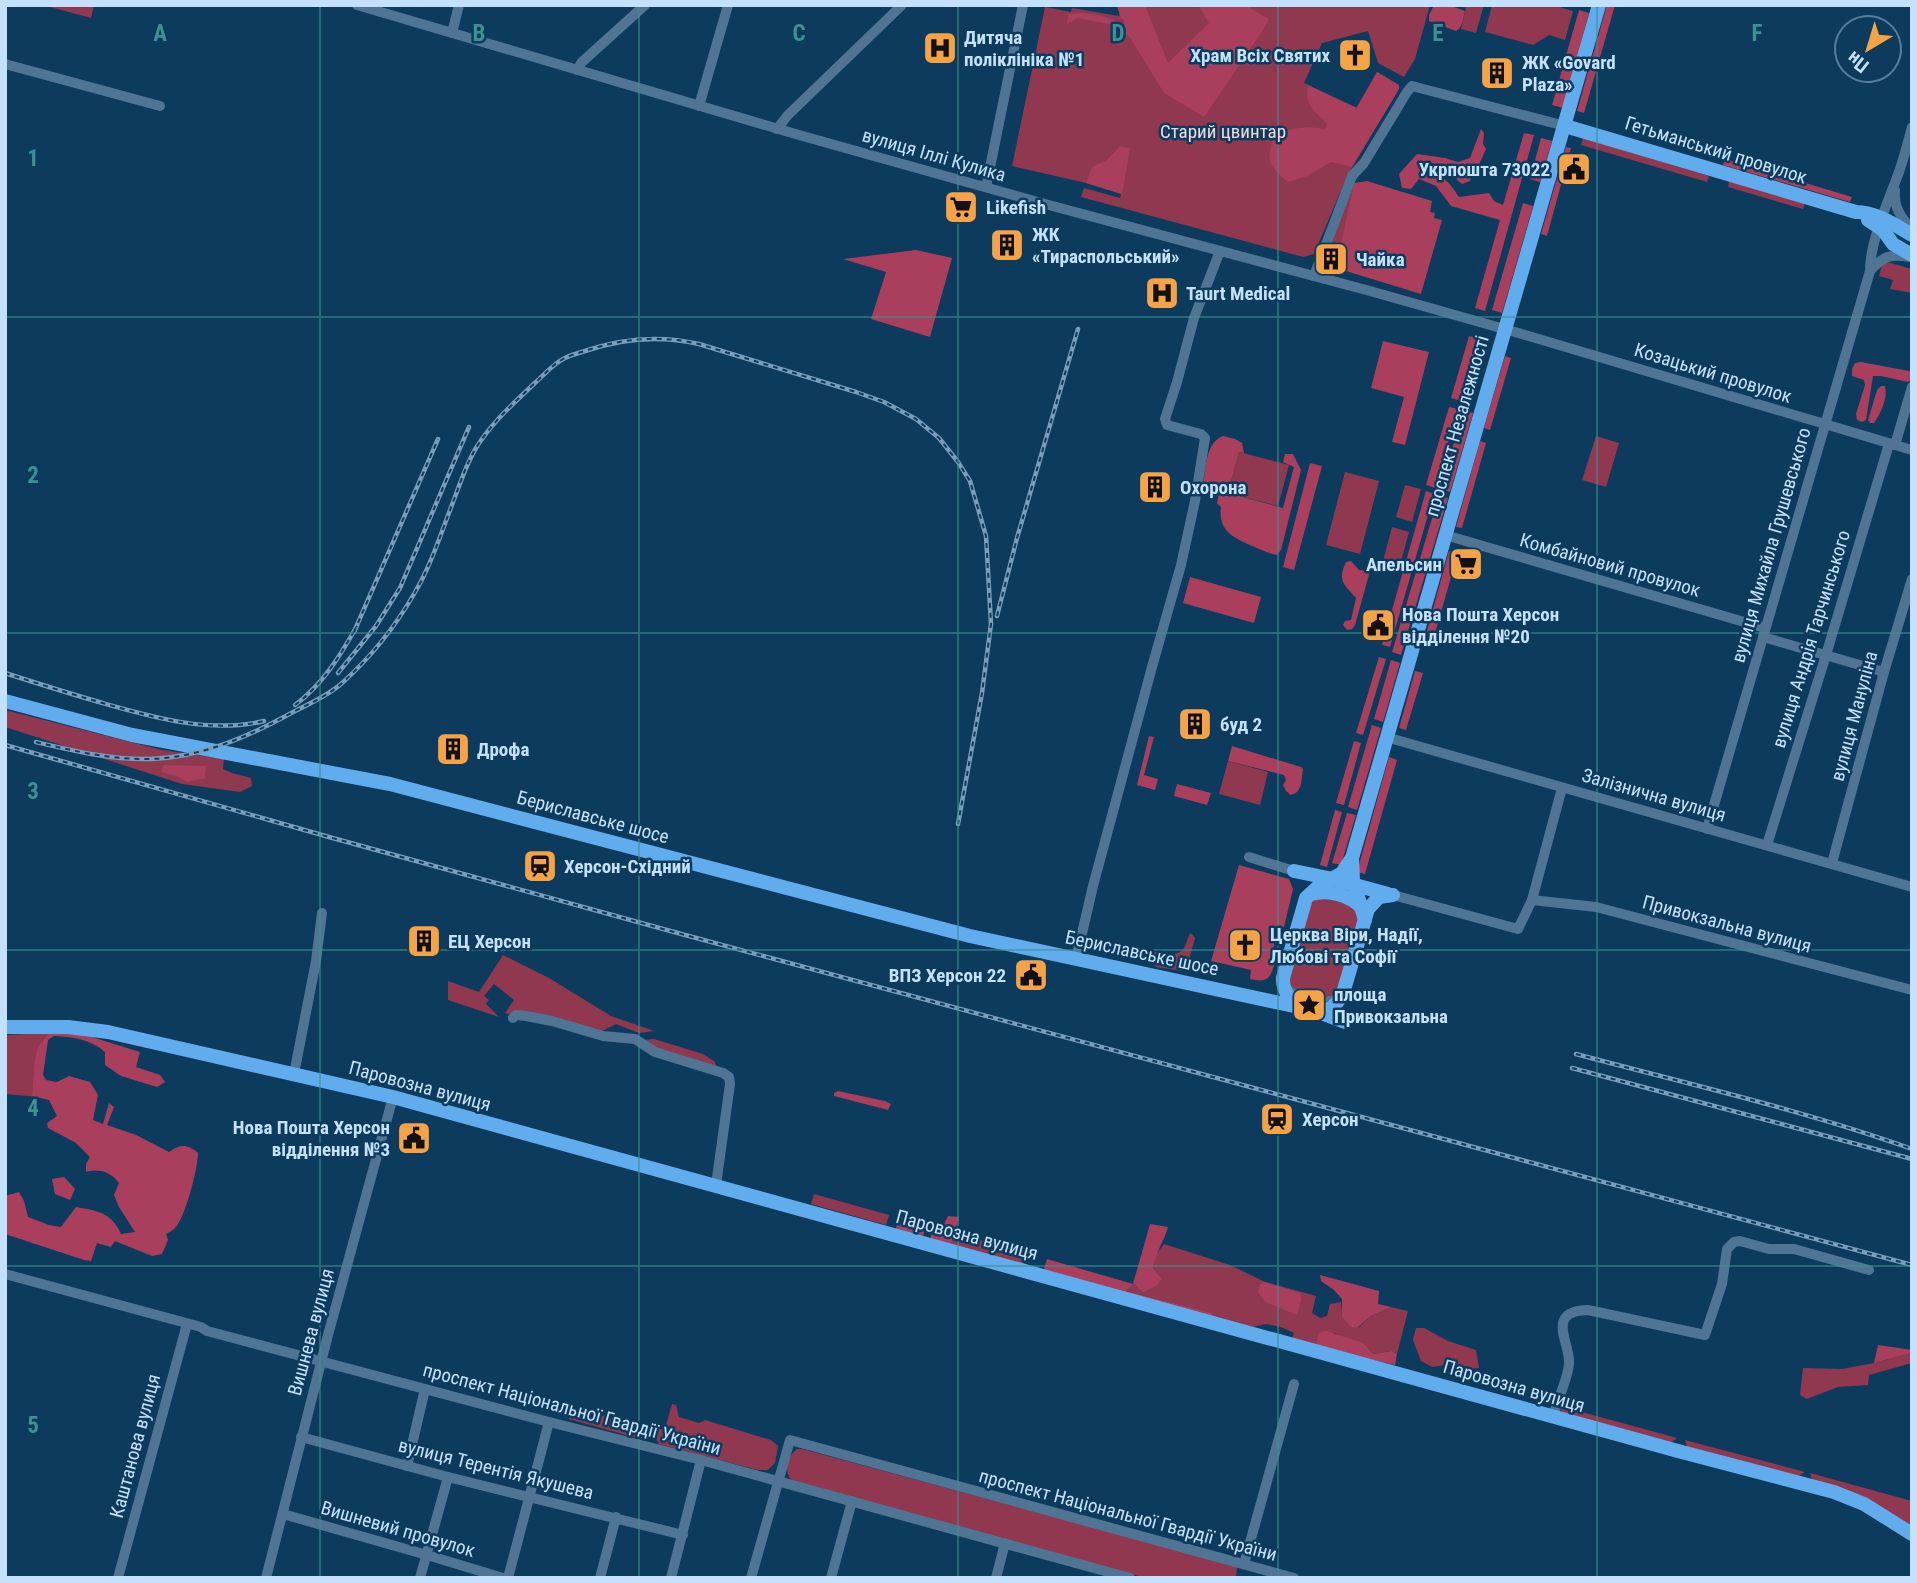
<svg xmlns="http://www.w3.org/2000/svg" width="1917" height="1583" font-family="'Roboto Condensed',sans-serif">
	<rect width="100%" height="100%" fill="#0c3b5e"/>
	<g fill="#8f3850">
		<path d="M50 5H94L91 18 50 7Z"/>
		<path d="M1117 5H1430L1415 59 1404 77 1378 63 1368 31 1322 43 1304 83 1356 108 1377 72 1399 85V89L1348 174 1314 254 1303 257 1081 197 1084 188 1120 198 1121 194 1086 183 1012 166 1045 7 1071 12 1072 8 1119 16 1120 14Z"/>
		<path d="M1457 5H1484L1476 33 1461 29 1466 8Z"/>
		<path d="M1492 5H1552L1573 11 1565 40 1549 35 1533 45 1485 32Z"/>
		<path d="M1583 138 1709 176 1707 182 1581 145Z"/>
		<path d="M1729 181 1805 203 1803 209 1728 187Z"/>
		<path d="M1354 183 1340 255 1326 251Z"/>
		<path d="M1887 262 1912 269V293L1890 289 1893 280 1879 276 1882 265Z"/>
		<path d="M1596 436 1619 443 1606 487 1582 480Z"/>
		<path d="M1239 452 1289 465 1278 506 1228 493Z"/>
		<path d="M1345 472 1379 481 1360 554 1326 545Z"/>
		<path d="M1405 485 1421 489 1412 522 1396 517Z"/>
		<path d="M1392 527 1409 532 1399 569 1382 565Z"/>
		<path d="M5 710 162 750 224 759 223 769 232 773 251 778 252 786 240 792 182 784 5 727Z"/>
		<path d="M1228 761 1268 772 1260 805 1219 794Z"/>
		<path d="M1312 898 1351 902 1360 916 1337 992 1335 996C1319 1001 1301 994 1288 984Z"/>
		<path d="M1191 933 1195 938 1187 967 1184 971 1156 967 1149 957 1151 952C1161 952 1177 959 1184 948 1188 942 1186 938 1191 933Z"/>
		<path d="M503 955 549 978 611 1016 654 1031 639 1033 616 1024 598 1033 512 1015 505 1013 514 1000 494 984 484 996 489 1000 486 1004 499 1017 448 1000V981L479 992Z"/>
		<path d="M49 1033 38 1097 5 1094V1035Z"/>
		<path d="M654 1039 703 1054 715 1062 716 1067 658 1050 642 1040Z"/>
		<path d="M814 1194 889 1215 886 1225 811 1204Z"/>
		<path d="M955 1233 1026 1253 1023 1266 951 1245Z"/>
		<path d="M1164 1244 1230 1265 1265 1282 1316 1296 1312 1313 1320 1318 1327 1316 1330 1304 1341 1302 1342 1317 1358 1328 1371 1316 1391 1307 1408 1311 1397 1354 1392 1351 1373 1354 1364 1343 1351 1341 1334 1333 1317 1347 1292 1339 1294 1333 1281 1327 1266 1324 1252 1327 1211 1317 1212 1313 1126 1291 1134 1284 1143 1293 1157 1286 1162 1279 1153 1268 1154 1257Z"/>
		<path d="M1416 1328H1424L1448 1341 1476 1350 1479 1368 1468 1369 1447 1365 1432 1367 1421 1361 1413 1340Z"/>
		<path d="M1912 1353V1363L1869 1375 1868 1385 1838 1387 1807 1399 1800 1395 1803 1368 1842 1369 1874 1363Z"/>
		<path d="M672 1404 676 1405 679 1417 699 1423 705 1420 771 1440 778 1446 775 1463 768 1470H758L659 1444C656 1439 654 1434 659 1429H665Z"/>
		<path d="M1560 1406 1677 1438 1669 1444 1562 1413Z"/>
		<path d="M572 1407 642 1426 643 1424 649 1428 648 1436 640 1439 569 1419Z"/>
		<path d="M1685 1440 1805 1472 1799 1476 1687 1447Z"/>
		<path d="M797 1449H802L1233 1565 1237 1567 1236 1578H1146L792 1481C783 1471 787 1457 797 1449Z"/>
		<path d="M1810 1473 1912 1501V1528L1812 1480Z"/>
	</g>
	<g fill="#a93f5d">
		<path d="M1117 5H1145L1168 63 1209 23 1198 5H1251L1250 8 1269 19 1263 30 1204 117 1164 93 1129 36 1123 34 1113 25 1078 18 1066 25 1069 14C1088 11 1108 16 1125 25L1123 19 1120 16Z"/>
		<path d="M1434 5H1449L1465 11C1463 19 1463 27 1456 31L1429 21V15Z"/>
		<path d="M1607 5H1615L1584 113 1577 111Z"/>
		<path d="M1579 10 1589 13 1563 108 1552 105Z"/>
		<path d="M1377 72 1399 85V89L1352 167 1331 162 1307 176 1288 182C1266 164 1266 161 1275 134 1293 128 1305 126 1324 129L1328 124C1314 110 1304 106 1308 85L1357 108Z"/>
		<path d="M1481 129 1484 133 1483 144 1486 149 1477 169 1472 174 1470 181 1462 184 1457 180 1454 172 1430 162 1423 166 1426 170C1444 175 1449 182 1459 197L1489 193 1494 201 1503 205 1524 133 1534 135 1485 311 1475 308 1500 220 1451 206 1436 186 1419 179 1411 189 1402 188 1399 174 1417 154 1445 158 1458 162 1470 158Z"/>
		<path d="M1541 138 1552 141 1540 182 1530 179Z"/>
		<path d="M1120 146 1130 148 1122 194 1086 183 1092 167 1107 160Z"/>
		<path d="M1566 147 1571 148 1547 236 1541 234Z"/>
		<path d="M1725 159 1852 197 1850 202 1723 165Z"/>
		<path d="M1367 181 1432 201 1430 212 1435 213 1434 218 1442 220 1421 294 1336 268 1354 183Z"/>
		<path d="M1523 203 1533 206 1502 313 1492 310Z"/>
		<path d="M916 250 952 258 930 337 871 319 886 272 843 259Z"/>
		<path d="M1469 336 1480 339 1462 401 1451 398Z"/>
		<path d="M1383 341 1429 352 1405 445 1392 442 1404 397 1371 388Z"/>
		<path d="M1505 356 1511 358 1490 430 1484 428Z"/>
		<path d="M1861 362 1909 371 1912 373V379L1908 382 1881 376H1873L1866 420 1862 422 1857 420 1856 414 1865 385 1864 380 1852 376V369L1855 363Z"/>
		<path d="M1881 386H1885C1888 398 1881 413 1874 423H1870L1868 420 1877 390Z"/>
		<path d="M1449 407 1458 409 1435 488 1426 485Z"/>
		<path d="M1463 410 1473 413 1450 492 1441 489Z"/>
		<path d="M1223 436 1235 439 1242 443 1244 453 1239 452 1228 493 1283 508 1294 467 1283 462 1285 454H1293L1301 470 1281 550 1277 555C1267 553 1259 549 1250 545 1232 537 1218 530 1221 507L1217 503 1219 493 1208 490 1203 485C1206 469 1205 443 1223 436Z"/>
		<path d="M1480 441 1486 443 1462 528 1456 527Z"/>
		<path d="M1310 463 1322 466 1294 570 1283 567Z"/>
		<path d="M1426 491 1434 494 1390 647 1382 645Z"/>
		<path d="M1439 495 1448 498 1401 655 1392 652Z"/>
		<path d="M1449 551 1458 553 1433 640 1425 638Z"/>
		<path d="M1351 561 1359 570 1370 571 1355 625 1352 629 1347 630 1343 625 1345 621 1351 620 1356 598C1344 584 1337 581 1346 562Z"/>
		<path d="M1190 577 1261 597 1254 623 1183 603Z"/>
		<path d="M1379 657 1386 659 1363 735 1356 733Z"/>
		<path d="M1391 660 1400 663 1383 722 1374 719Z"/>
		<path d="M1415 671 1423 673 1406 730 1399 728Z"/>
		<path d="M1372 725 1381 728 1357 810 1348 807Z"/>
		<path d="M1149 736 1154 737 1144 775 1158 779 1155 790 1137 785Z"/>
		<path d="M1354 741 1361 743 1344 805 1336 803Z"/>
		<path d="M1232 746 1301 767 1303 769C1301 780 1303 792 1291 795L1286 791 1283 785 1286 780 1284 775 1228 761Z"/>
		<path d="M1389 757 1397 760 1365 874 1357 872Z"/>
		<path d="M164 765 206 766 205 778 187 782 177 776 161 772Z"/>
		<path d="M1177 784 1211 793 1207 805 1174 796Z"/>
		<path d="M1335 810 1342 812 1327 867 1320 865Z"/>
		<path d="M1347 813 1356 815 1341 865 1332 863Z"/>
		<path d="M1239 865 1289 879 1293 889 1284 927 1279 926 1270 961 1275 963C1270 979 1267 983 1250 979L1251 970 1211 961Z"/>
		<path d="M49 1033 82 1034 140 1052 136 1067 160 1075 165 1082 157 1087 121 1076 105 1065V1052C90 1039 73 1037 54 1036L48 1040 43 1075 46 1080 57 1082 69 1076 90 1082 98 1095 93 1120 103 1124 109 1103 114 1107 107 1125 136 1135 169 1152C181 1144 187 1144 198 1153 198 1168 185 1218 175 1228 172 1231 169 1232 166 1234L168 1240 162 1254 152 1256 115 1241 111 1247 97 1243 91 1261 84 1260 5 1234V1196L19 1192 24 1201 28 1217 49 1225 61 1227 76 1207C98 1211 111 1212 121 1234L135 1232 119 1207 114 1195 119 1183C111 1172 99 1168 86 1172V1164L90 1157 76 1143 48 1128 47 1123 57 1116 49 1100 32 1096 35 1059 38 1047Z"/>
		<path d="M838 1091 885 1101 891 1104 888 1110 834 1096V1093Z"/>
		<path d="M64 1177 75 1189 70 1200 55 1194 52 1179Z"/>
		<path d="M898 1215 926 1224 923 1237 896 1229Z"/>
		<path d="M948 1216 959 1217 951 1245 930 1239 933 1229 943 1226Z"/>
		<path d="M1150 1224 1168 1227C1164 1242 1155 1253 1153 1268L1162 1279 1157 1286 1143 1293 1134 1284 1126 1291 1213 1313 1211 1317 1043 1272 1047 1259 1133 1284Z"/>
		<path d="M1320 1275 1379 1291 1378 1304 1391 1307 1371 1316 1357 1328 1351 1327 1342 1317V1299L1334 1290 1321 1281Z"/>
		<path d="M1265 1282 1300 1293 1301 1299 1297 1315 1265 1302 1258 1292 1260 1284Z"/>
		<path d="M1326 1331 1364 1343 1373 1354 1392 1351 1397 1354 1395 1365 1317 1347 1318 1333Z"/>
		<path d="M1878 1345 1912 1350V1353L1874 1363Z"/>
	</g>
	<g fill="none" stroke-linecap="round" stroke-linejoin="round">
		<g stroke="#507493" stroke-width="10">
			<path d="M357 5 799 135 1045 204 1370 291 1522 334 1912 450"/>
			<path d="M452 33 459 5"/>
			<path d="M5 64 160 106"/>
			<path d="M577 70 582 62 645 5"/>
			<path d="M699 106 728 5"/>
			<path d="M777 129 788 115 902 5"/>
			<path d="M986 187 1023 5"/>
			<path d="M1895 190C1894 204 1898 214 1908 225"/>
			<path d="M1870 271C1884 255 1891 254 1911 257"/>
			<path d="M1314 276 1352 176 1364 163 1407 92 1412 86 1565 126"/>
			<path d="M1895 445 1912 387"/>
			<path d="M1445 535 1765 628"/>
			<path d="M1763 637 1884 672"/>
			<path d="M1386 737 1912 887"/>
			<path d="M1707 829 1870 271C1870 243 1886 206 1896 180 1903 163 1907 145 1912 127"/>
			<path d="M1767 845 1826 655 1889 444"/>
			<path d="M1249 857 1294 871"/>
			<path d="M1832 863 1884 672 1912 579"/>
			<path d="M1393 895 1518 929 1532 900 1562 788"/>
			<path d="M1532 900 1596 907 1912 990"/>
			<path d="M1076 959 1093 886 1152 667 1181 565 1195 501 1205 438 1201 434 1167 425 1165 419 1177 382 1194 318 1220 251"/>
			<path d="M1288 990C1301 1000 1323 1007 1338 998"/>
			<path d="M513 1018 516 1015 526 1016 552 1021 603 1036 635 1039 655 1052 723 1073 729 1077 730 1084 716 1185"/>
			<path d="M294 1074 316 961 322 913"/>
			<path d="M5 1274 201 1327 207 1331 549 1422 701 1460 1130 1578"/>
			<path d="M1553 1417C1557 1401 1568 1378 1569 1364 1571 1344 1544 1311 1588 1310L1705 1335 1722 1284 1727 1249 1734 1242 1740 1241 1769 1249H1794L1869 1270"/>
			<path d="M301 1437 448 1477 683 1535"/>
			<path d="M407 1466 425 1389"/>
			<path d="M283 1514 427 1555 503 1578"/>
			<path d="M1244 1564 1294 1384"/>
			<path d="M118 1578 187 1324"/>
			<path d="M266 1578 328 1335 393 1097"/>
			<path d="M420 1578 448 1477"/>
			<path d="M508 1578 549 1422"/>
			<path d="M600 1578 616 1517"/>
			<path d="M671 1578 701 1460"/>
			<path d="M751 1578 790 1440 1294 1578"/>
			<path d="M831 1578 852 1501"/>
			<path d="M996 1578 1005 1543"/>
		</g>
		<g stroke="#61acec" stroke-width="14">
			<path d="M1565 126 1856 212C1876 212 1895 225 1912 235"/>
			<path d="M1868 220 1883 230 1893 244 1912 255"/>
			<path d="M5 701 132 735 390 784 970 936 1303 1008"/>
			<path d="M1352 858 1342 873 1319 886 1306 898 1283 978C1282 999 1306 1017 1327 1010 1335 1007 1339 1000 1343 993L1368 909 1379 897 1393 895"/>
			<path d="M1294 871 1333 879 1388 894"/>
			<path d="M1311 894C1328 889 1350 895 1362 908"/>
			<path d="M1365 920 1353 880 1352 858 1599 5"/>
			<path d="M1318 1012 1345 1022"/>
			<path d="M5 1027H68L108 1032 393 1097 1678 1451 1834 1492 1864 1504 1912 1534"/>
		</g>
		<g stroke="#799ebc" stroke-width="4.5">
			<g id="rail">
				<path d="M997 616 1017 538 1078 329"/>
				<path d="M354 632 438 439"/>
				<path d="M5 673C36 683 68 693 99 702 152 717 209 734 264 721"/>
				<path d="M338 673 376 626 400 588 469 427"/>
				<path d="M295 705C323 684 340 656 357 626"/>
				<path d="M36 742C74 751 111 760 151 759 203 757 250 736 295 711 311 703 327 696 341 684 369 659 395 627 414 594 432 564 442 530 455 497 461 480 467 463 476 448 492 422 514 403 536 382 545 374 554 363 565 358 571 355 578 353 585 351 623 338 660 335 699 344L856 392 884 402 916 419 939 438 958 462 970 481 986 536 991 624 982 693 958 824"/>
				<path d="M5 745 329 837 674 932 1912 1265"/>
				<path d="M1576 1054C1688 1084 1803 1110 1912 1149"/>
				<path d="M1572 1068 1912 1159"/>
			</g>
		</g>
		<use href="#rail" stroke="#0c3b5e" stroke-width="2" stroke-dasharray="5" stroke-linecap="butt"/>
	</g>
	<path fill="none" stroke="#3c9192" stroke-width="2" stroke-opacity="0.55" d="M320 5V1578M639 5V1578M958 5V1578M1278 5V1578M1597 5V1578M5 317H1912M5 633H1912M5 950H1912M5 1266H1912"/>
	<defs>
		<g id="hospital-square" transform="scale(1.75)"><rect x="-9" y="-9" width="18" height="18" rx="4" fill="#f5a345" stroke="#0c3b5e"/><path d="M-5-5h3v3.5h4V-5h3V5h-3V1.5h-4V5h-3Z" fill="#111"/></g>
		<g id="church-square" transform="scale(1.75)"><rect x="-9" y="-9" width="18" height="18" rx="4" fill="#f5a345" stroke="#0c3b5e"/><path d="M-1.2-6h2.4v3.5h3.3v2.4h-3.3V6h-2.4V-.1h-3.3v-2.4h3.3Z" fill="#111"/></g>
		<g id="building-square" transform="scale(1.75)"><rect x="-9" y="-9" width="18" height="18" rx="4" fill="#f5a345" stroke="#0c3b5e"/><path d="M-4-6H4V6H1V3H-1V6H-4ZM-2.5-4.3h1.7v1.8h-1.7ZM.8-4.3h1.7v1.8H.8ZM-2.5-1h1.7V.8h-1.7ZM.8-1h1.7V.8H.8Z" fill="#111"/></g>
		<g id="civic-square" transform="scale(1.75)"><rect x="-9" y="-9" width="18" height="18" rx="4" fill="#f5a345" stroke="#0c3b5e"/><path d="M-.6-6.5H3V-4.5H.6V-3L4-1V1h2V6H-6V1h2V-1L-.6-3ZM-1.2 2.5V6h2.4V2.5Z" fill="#111"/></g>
		<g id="supermarket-square" transform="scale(1.75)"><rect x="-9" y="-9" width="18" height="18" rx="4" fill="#f5a345" stroke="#0c3b5e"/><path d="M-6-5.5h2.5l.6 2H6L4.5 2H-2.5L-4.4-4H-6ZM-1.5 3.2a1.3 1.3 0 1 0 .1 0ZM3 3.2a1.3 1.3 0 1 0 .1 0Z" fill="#111"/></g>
		<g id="station-square" transform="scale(1.75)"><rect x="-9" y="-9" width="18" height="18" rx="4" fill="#f5a345" stroke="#0c3b5e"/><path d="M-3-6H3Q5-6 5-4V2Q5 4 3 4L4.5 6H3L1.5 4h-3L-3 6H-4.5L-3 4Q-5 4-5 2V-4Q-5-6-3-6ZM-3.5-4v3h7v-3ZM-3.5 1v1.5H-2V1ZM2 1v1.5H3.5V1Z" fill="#111"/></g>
		<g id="sight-square" transform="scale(1.75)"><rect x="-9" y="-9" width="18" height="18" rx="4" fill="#f5a345" stroke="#0c3b5e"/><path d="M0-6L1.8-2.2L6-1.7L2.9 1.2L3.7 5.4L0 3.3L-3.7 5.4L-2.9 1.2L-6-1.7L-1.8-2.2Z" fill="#111"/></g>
	</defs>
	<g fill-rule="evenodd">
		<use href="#hospital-square" x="940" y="48"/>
		<use href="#church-square" x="1355" y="55"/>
		<use href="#building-square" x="1497" y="73"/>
		<use href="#civic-square" x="1574" y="169"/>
		<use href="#supermarket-square" x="961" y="207"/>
		<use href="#building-square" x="1007" y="245"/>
		<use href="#building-square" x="1331" y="259"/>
		<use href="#hospital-square" x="1162" y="293"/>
		<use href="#building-square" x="1155" y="487"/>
		<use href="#supermarket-square" x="1466" y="564"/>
		<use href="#civic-square" x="1378" y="625"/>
		<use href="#building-square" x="1195" y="724"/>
		<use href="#building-square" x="453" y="749"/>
		<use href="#station-square" x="540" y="866"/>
		<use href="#building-square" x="424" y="941"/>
		<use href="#church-square" x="1245" y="945"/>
		<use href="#civic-square" x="1031" y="975"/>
		<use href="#sight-square" x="1309" y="1005"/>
		<use href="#station-square" x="1277" y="1119"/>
		<use href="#civic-square" x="414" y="1138"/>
	</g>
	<g text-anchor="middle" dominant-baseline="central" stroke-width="5" stroke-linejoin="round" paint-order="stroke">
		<g font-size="19" font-weight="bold" fill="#c3e1fc" stroke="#0c3b5e" text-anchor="start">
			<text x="964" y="37">Дитяча<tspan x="964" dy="22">поліклініка №1</tspan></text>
			<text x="1330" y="55" text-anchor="end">Храм Всіх Святих</text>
			<text x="1522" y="62">ЖК «Govard<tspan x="1522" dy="22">Plaza»</tspan></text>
			<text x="1550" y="169" text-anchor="end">Укрпошта 73022</text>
			<text x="986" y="207">Likefish</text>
			<text x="1032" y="234">ЖК<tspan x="1032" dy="22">«Тираспольський»</tspan></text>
			<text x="1356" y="259">Чайка</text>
			<text x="1186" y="293">Taurt Medical</text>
			<text x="1180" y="487">Охорона</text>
			<text x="1442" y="564" text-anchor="end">Апельсин</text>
			<text x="1402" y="614">Нова Пошта Херсон<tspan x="1402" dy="22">відділення №20</tspan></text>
			<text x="1220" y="724">буд 2</text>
			<text x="477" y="749">Дрофа</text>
			<text x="564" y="866">Херсон-Східний</text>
			<text x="1270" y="934">Церква Віри, Надії,<tspan x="1270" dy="22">Любові та Софії</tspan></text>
			<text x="448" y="941">ЕЦ Херсон</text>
			<text x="1006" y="975" text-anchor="end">ВПЗ Херсон 22</text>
			<text x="1334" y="994">площа<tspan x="1334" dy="22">Привокзальна</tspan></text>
			<text x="1302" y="1119">Херсон</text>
			<text x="390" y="1127" text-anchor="end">Нова Пошта Херсон<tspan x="390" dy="22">відділення №3</tspan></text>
		</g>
		<g font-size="19" fill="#f5d7dc" stroke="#0c3b5e">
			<text x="1223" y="131">Старий цвинтар</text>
		</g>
		<g font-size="19" fill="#c3e1fc" stroke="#0c3b5e">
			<text transform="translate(1716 150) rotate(17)">Гетьманський провулок</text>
			<text transform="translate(934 155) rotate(16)">вулиця Іллі Кулика</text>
			<text transform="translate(1713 373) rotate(17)">Козацький провулок</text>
			<text transform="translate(1457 426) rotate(-74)">проспект Незалежності</text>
			<text transform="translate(1771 545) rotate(-74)">вулиця Михайла Грушевського</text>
			<text transform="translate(1610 565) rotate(16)">Комбайновий провулок</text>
			<text transform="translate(1811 639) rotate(-73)">вулиця Андрія Тарчинського</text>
			<text transform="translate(1854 716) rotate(-75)">вулиця Мануліна</text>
			<text transform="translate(1654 795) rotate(16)">Залізнична вулиця</text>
			<text transform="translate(593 817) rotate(15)">Бериславське шосе</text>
			<text transform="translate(1727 924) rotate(15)">Привокзальна вулиця</text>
			<text transform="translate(1142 953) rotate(12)">Бериславське шосе</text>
			<text transform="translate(420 1086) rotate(15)">Паровозна вулиця</text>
			<text transform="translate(967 1235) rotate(15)">Паровозна вулиця</text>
			<text transform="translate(311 1332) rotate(-75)">Вишнева вулиця</text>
			<text transform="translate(1514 1386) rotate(16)">Паровозна вулиця</text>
			<text transform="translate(572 1409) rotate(15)">проспект Національної Гвардії України</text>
			<text transform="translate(135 1446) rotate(-75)">Каштанова вулиця</text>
			<text transform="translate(496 1469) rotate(14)">вулиця Терентія Якушева</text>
			<text transform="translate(1128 1515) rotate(15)">проспект Національної Гвардії України</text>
			<text transform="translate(398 1529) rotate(16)">Вишневий провулок</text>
		</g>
	</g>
	<g font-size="23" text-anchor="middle" font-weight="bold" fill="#3c9192" stroke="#0c3b5e" stroke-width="5" stroke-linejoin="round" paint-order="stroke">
		<text x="160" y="41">A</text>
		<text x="479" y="41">B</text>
		<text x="799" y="41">C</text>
		<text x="1118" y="41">D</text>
		<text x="1438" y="41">E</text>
		<text x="1757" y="41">F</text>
		<text x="33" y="166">1</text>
		<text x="33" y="483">2</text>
		<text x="33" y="799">3</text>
		<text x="33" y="1116">4</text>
		<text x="33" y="1433">5</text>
	</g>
	<rect width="1917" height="1583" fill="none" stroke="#c3e1fc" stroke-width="14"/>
	<g transform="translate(1868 49) rotate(218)"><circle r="33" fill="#0c3b5e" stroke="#557d9d" stroke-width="2"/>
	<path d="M0-5L12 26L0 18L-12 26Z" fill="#f5a345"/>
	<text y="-10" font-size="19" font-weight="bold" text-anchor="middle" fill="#c3e1fc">Пн</text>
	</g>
</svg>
